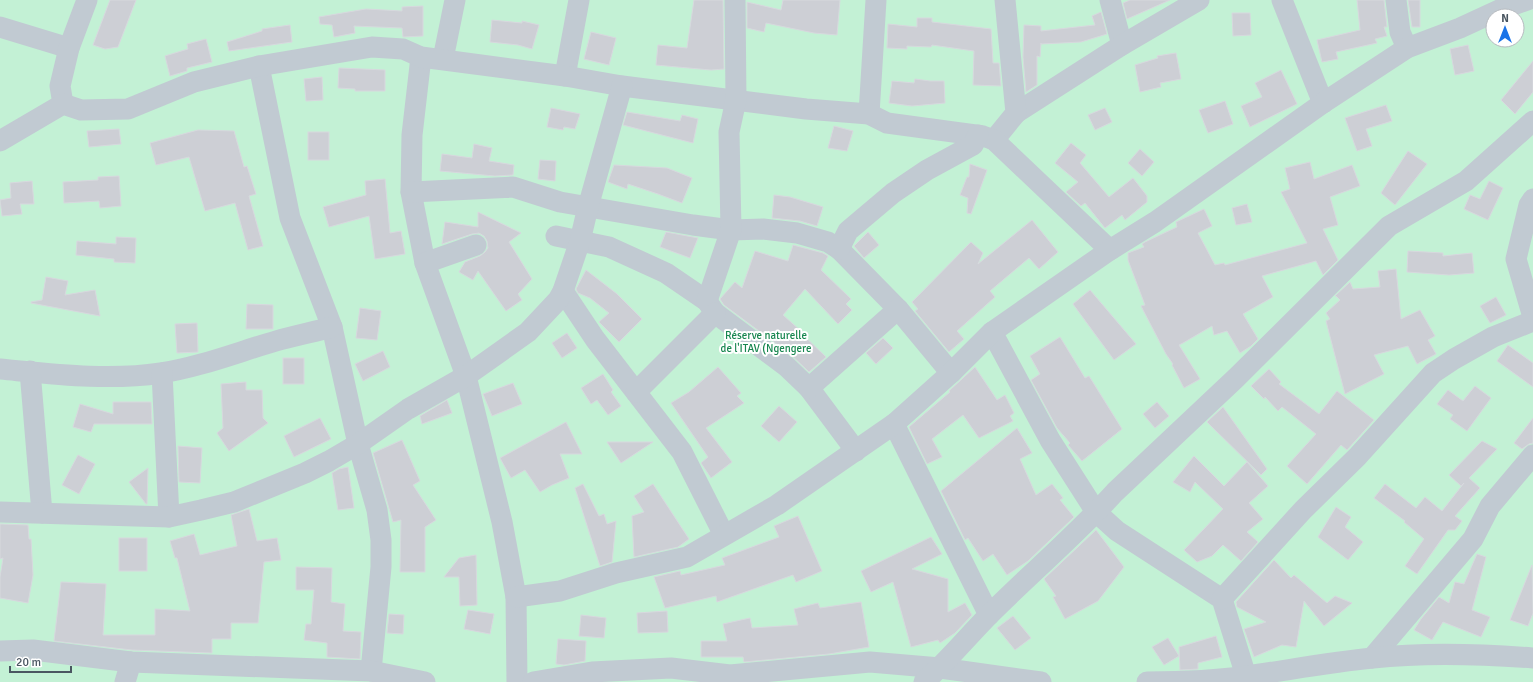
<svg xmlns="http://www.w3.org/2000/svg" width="1533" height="682" font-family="Signika,sans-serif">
	<rect width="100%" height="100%" fill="#f5f3f3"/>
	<path fill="#c3f1d5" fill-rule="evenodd" d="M0 0H1533V682H0ZM1493 16H1517V40H1493Z"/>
	<g fill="#cdcfd5" stroke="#d7d9de">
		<path d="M110 0H136L118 47 105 49 93 45Z"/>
		<path d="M694 0H723L724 69 711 70 656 65 658 45 687 48Z"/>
		<path d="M783 0H840L837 35 814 33 766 23 764 32 747 28V2L781 10Z"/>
		<path d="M1130 0H1170L1127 19 1123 3Z"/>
		<path d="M1357 0H1384L1387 27H1384L1387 36 1375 39 1377 43 1336 52 1338 59 1322 62 1317 40 1360 30Z"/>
		<path d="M1408 0H1420V27H1412Z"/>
		<path d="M423 6V36L403 37 402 28 354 26 355 33 334 37 332 25 320 24 319 17 366 9 402 11V7Z"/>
		<path d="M1101 12 1107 34 1081 42 1041 44V43L1040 57 1037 56V85L1026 92 1023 57 1024 25 1041 26V31L1095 25 1092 16Z"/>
		<path d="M1232 13H1250L1251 35 1233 36Z"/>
		<path d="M917 18H932V22L991 29 993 63H999L1001 86 973 85 974 51 932 45 931 47 907 46V49L887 48 888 24 917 27Z"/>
		<path d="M492 20 522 23V21L539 25 532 49 518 45 490 42Z"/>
		<path d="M290 25 292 42 229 51 227 42 262 31V29Z"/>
		<path d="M591 32 616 38 609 65 584 59Z"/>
		<path d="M206 39 212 62 187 68V71L170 76 165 56 188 49 187 44Z"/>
		<path d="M1468 45 1474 71 1455 75 1450 49Z"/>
		<path d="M1176 53 1181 79 1160 83 1161 87 1140 92 1135 65 1158 58 1157 56Z"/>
		<path d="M1533 61V92L1515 114 1501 100Z"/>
		<path d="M339 68 385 70V91H355V89L338 88Z"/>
		<path d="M1281 70 1297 104 1250 127 1241 106 1262 97 1255 83Z"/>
		<path d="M322 77 323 100 306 101 304 79Z"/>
		<path d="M915 79 930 81H944L945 103 912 106 889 103 892 81 914 83Z"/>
		<path d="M1225 101 1233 124 1208 133 1199 110Z"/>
		<path d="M1386 105 1392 121 1366 129 1372 146 1357 151 1345 118Z"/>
		<path d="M551 108 580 114 575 129 564 127 563 130 547 127Z"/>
		<path d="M1105 108 1112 122 1095 130 1088 115Z"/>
		<path d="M627 112 680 121 682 115 698 119 693 143 623 125Z"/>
		<path d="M834 126 853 131 847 151 828 148Z"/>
		<path d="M119 129 121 144 89 147 87 131Z"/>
		<path d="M198 130 234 131 244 167 247 166 256 194 249 196 263 246 248 250 235 203 205 211 189 157 156 165 150 143Z"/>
		<rect x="308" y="132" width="21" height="28"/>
		<path d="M1071 143 1086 155 1080 163 1109 197 1133 178 1147 196V202L1125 220 1122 215 1105 228 1085 203 1081 206 1066 192 1078 182 1055 163Z"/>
		<path d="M474 144 492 148 489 161 514 165 513 175 495 176 440 171 442 154 472 158Z"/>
		<path d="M1140 149 1154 162 1142 176 1128 163Z"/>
		<path d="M1408 151 1427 164 1395 205 1381 193Z"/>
		<path d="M540 160 556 161 555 181 538 179Z"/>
		<path d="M1310 162 1314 179 1352 165 1360 186 1330 197 1338 225 1323 229 1338 260 1323 275 1316 261 1262 276 1273 297 1243 314 1258 339 1251 346 1240 353 1227 331 1214 335 1212 326 1183 343 1179 345 1200 379 1184 388 1172 365 1173 364 1166 354 1141 306 1145 305 1128 260V253L1144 247 1142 244 1145 242 1177 227 1176 222 1204 209 1212 226 1198 233 1215 265 1224 263 1225 265 1307 243 1281 192 1290 189 1285 168Z"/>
		<path d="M970 164 987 170 971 214 967 213 968 198 960 195 967 177H969Z"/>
		<path d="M614 165 667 168 692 178 682 203 658 194 628 184 627 189 608 182Z"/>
		<path d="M119 176 121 206 100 208 99 201 64 203 63 182 98 180V177Z"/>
		<path d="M385 179 390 233 401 231 405 254 375 259 369 216 329 227 323 207 366 195 365 181Z"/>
		<path d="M32 181 34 204H20L22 214 2 216 0 200 11 198 10 183Z"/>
		<path d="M1489 181 1503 188 1488 220 1464 209 1470 195 1480 199Z"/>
		<path d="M774 195 790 197 823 207 817 226 800 221 772 218Z"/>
		<path d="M1247 204 1252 222 1236 225 1232 208Z"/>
		<path d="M478 212 521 233 509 242 532 279 518 294 522 300 506 311 478 271 473 280 459 272 465 262 480 256 485 252 488 248 487 241 484 236 479 233 472 234 442 244 445 222 478 227Z"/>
		<path d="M1032 220 1058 252 1039 269 1029 258 990 291 995 297 957 331 964 339 949 352 915 311 918 309 912 302 971 242 983 253 978 264Z"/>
		<path d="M666 232 698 238 690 258 660 247Z"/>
		<path d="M868 232 879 245 864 258 854 246Z"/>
		<path d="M116 237 136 238 135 263 114 262V259L76 255 77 241 116 244Z"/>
		<path d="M793 245 823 253 828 256 821 270 851 299 846 304 852 310 838 324 805 289 783 315 802 332 801 333 826 357 809 372 786 350V351L724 305 720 299 735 282 742 288 755 251 788 261Z"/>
		<path d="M1408 251 1443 253V256L1472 253 1474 273 1449 275 1407 272Z"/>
		<path d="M1396 269 1401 319 1420 310 1435 336 1428 340 1436 354 1417 364 1408 346 1374 355 1384 374 1345 394 1326 321 1330 319 1326 313 1340 300 1336 296H1335L1350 282 1353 289 1380 287 1378 271Z"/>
		<path d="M586 270 617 294 642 319 619 342 599 322 609 313 590 298 578 293 576 289Z"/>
		<path d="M46 277 68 281 65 295 95 290 100 316 31 303V302L42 300Z"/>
		<path d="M1090 290 1136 344 1114 360 1073 304Z"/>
		<path d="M1496 297 1506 315 1490 323 1480 306Z"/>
		<path d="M247 304 273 305V329H246Z"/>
		<path d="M360 308 381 311 377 340 356 338Z"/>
		<path d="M197 323 198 352 177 353 175 324Z"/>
		<path d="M567 333 577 348 562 358 552 343Z"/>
		<path d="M1060 337 1085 378 1089 376 1122 429 1082 461 1068 445 1070 443 1057 428 1031 380 1040 374 1030 356Z"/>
		<path d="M883 338 893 348 876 364 866 353Z"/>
		<path d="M1508 345 1533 363V387L1497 361Z"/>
		<path d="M383 351 390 367 363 381 355 364Z"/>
		<rect x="283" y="358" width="21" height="26"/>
		<path d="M718 367 741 393 737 396 744 403 706 428 732 462 711 478 701 463 708 457 671 403 689 392Z"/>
		<path d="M975 367 997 400 1005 395 1014 413 1010 416 1013 421 979 438 963 415 932 439 942 457 927 464 909 427 950 392 949 391Z"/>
		<path d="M1269 369 1281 382 1279 384 1319 414 1337 391 1374 420 1347 450 1341 445 1307 484 1287 466 1316 434 1282 407 1278 411 1265 397 1264 399 1251 386Z"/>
		<path d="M603 374 613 390 611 392 621 406 608 415 597 400 591 404 581 388Z"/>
		<path d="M246 382V390H262L263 418 268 423 229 451 217 433 223 428 221 384Z"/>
		<path d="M513 383 522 404 492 416 483 394Z"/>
		<path d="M1475 386 1491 398 1467 431 1450 419 1453 415 1437 404 1448 390 1463 401Z"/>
		<path d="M447 400 452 413 422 424 420 416Z"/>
		<path d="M113 402H151L152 424H94L91 432 73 427 80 404 113 414Z"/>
		<path d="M1157 402 1169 416 1155 428 1143 414Z"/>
		<path d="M779 406 797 422 779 442 761 426Z"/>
		<path d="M1223 407 1267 469 1261 475 1207 422Z"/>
		<path d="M320 418 331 439 294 457 284 436Z"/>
		<path d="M1533 418V443L1529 444 1522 449 1514 443Z"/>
		<path d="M566 422 582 454H560L569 478 552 485 540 492 525 470 511 478 500 458Z"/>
		<path d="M1017 428 1032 453 1020 459 1036 495 1052 484 1063 498 1060 500 1074 517 1028 561 1007 575 993 554 983 561 968 538 965 540 941 491Z"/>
		<path d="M402 440 420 481 413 485 436 520 425 527V572H400L401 520 393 522 373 453Z"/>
		<path d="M1482 441 1497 449 1469 478 1480 488 1455 516 1462 521 1455 530H1448L1417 574 1405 566 1424 539 1404 522 1405 521 1374 498 1385 484 1416 508 1425 497 1442 511 1464 483 1461 486 1449 475Z"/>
		<path d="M607 442H653L621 463Z"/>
		<path d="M178 446 202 448 200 483 179 482Z"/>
		<path d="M78 455 95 464 79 494 62 485Z"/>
		<path d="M1194 456 1224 486 1247 462 1268 486 1249 503 1263 519 1247 532 1258 542 1241 561 1223 545 1212 556 1197 562 1184 550 1223 509 1195 482 1190 492 1173 482Z"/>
		<path d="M348 467 354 508 338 510 332 473 339 469Z"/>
		<path d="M148 468 147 504H146L129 482Z"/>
		<path d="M583 484 599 516 604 514 607 524 616 521 612 562 600 566 575 488Z"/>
		<path d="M653 484 689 539 678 547 634 557 632 516 644 512 634 496Z"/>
		<path d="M1336 507 1351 517 1345 527 1363 542 1348 560 1318 537Z"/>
		<path d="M249 509 257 541 277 538 281 560 264 562 258 623H231V639H212V653L132 650 54 641 61 582 106 584 103 635H155V609L190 611 177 558H175L170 541 194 534 200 555 237 546 231 515Z"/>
		<path d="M798 516 822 571 796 582 793 575 717 602 716 596 665 608 654 577 680 571 681 575 725 565 722 558 779 537 774 526Z"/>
		<path d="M0 524 28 525 29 539H31L33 575 28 603 0 598V577L3 558 0 559Z"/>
		<path d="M1096 530 1124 567 1098 601 1065 619 1053 597 1056 596 1044 579Z"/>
		<path d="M931 537 942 554 912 569 948 579V612L965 603 972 615 955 633 940 643 938 640 911 647 893 582 871 592 861 571Z"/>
		<rect x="119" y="538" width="28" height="33"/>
		<path d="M1477 554 1486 557 1472 610 1490 617 1481 637 1443 622 1432 640 1414 630 1421 619 1439 597 1449 603 1455 582 1464 584Z"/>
		<path d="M476 555 477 605 460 606 459 577H444L459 558Z"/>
		<path d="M1274 560 1291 578 1294 575 1327 603 1335 596 1352 603 1324 626 1304 601 1296 647 1282 645 1254 657 1244 629 1266 622 1237 607 1236 602Z"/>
		<path d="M1532 565 1533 613 1528 626 1510 620Z"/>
		<path d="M296 567 332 568 331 602 345 604 343 631 361 632 360 659 327 657V643L304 640 306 624H311L314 590H296Z"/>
		<path d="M861 602 869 647 829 654 744 662 743 657H701V641H727L723 624 750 618 752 628 798 625 794 609 818 603 820 608Z"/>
		<path d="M468 610 494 614 490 634 464 629Z"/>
		<path d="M667 611 668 632 638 633 637 613Z"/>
		<path d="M389 614 404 615 403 634 387 633Z"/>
		<path d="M581 615 606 618 604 638 579 636Z"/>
		<path d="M1013 616 1031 638 1015 650 997 628Z"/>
		<path d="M1216 636 1222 657 1198 663V669L1180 670 1179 647Z"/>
		<path d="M1168 638 1179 656 1164 665 1152 647Z"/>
		<path d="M558 639 586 641 585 661 564 665 556 664Z"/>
	</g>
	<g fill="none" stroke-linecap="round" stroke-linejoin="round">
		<g stroke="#c1cad2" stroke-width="21">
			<path d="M1110 0 1122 45"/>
			<path d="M1282 0 1323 103"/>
			<path d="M1396 0 1400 32 1407 48"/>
			<path d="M0 27 69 48"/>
			<path d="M421 57 412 135 411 192 425 263 466 376 502 522 516 597 517 682"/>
			<path d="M443 59 455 0"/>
			<path d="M259 66 290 218 332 327 358 444 377 510 381 540V567L371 671"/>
			<path d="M565 76 579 0"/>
			<path d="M63 104 60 86 69 48 87 0"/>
			<path d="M1016 113 1122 45 1199 0"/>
			<path d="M869 114 876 0"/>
			<path d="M994 140 1016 113 1005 0"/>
			<path d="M0 141 63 104 81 110 128 109 194 82 259 66 372 47 403 49 421 57 565 76 622 86 806 109 869 114 887 123 983 136 994 140 1110 250"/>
			<path d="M411 192 513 187 560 202 693 225 731 230 763 229 797 233 828 242 839 249 898 309 951 373"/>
			<path d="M1533 199 1529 205 1516 259 1533 317"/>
			<path d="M556 236 609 247 666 273 707 301 715 313 786 366 809 388 856 451"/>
			<path d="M839 249 848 231 893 193 927 170 973 145 978 135"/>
			<path d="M425 263 476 245"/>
			<path d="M563 291 595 339 682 452 724 535"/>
			<path d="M707 301 731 230 729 132 736 100 735 0"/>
			<path d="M992 332 1050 440 1096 512 1117 531 1222 599 1246 676"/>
			<path d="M0 369C53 374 108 381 161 373 200 367 238 352 276 341 294 336 313 332 332 327"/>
			<path d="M30 371 42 513"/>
			<path d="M162 373 169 517"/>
			<path d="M809 388 898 309"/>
			<path d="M636 392 715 313"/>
			<path d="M894 424 989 615"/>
			<path d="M0 512 169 517 201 510 234 502 305 473 329 461 358 444 408 409 466 376 528 332 558 300 563 291 580 241 588 207 622 86"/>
			<path d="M516 597 560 591 616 573 687 557 777 505 894 424 951 373 992 332 1110 250 1155 222 1323 103 1407 48 1460 28 1499 10 1527 0"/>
			<path d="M1222 599 1303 510 1357 457 1433 373 1454 359 1493 337 1533 321"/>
			<path d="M0 651 33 650 131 662 371 671 425 682"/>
			<path d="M1372 658 1473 539 1490 506 1533 455"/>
			<path d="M125 682 131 662"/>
			<path d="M533 682 592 672 671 668 730 675 870 662 940 668 1041 682"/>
			<path d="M924 682C948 661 968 636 990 614 1031 573 1076 535 1115 492L1236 378 1389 226 1466 181 1533 121"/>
			<path d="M1147 682C1180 682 1214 681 1247 676 1289 670 1331 662 1373 658 1426 652 1480 654 1533 658"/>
		</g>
	</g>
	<g text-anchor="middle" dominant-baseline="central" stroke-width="4" stroke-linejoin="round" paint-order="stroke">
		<g font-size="11" fill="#17864f" stroke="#fff">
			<text x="766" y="335">Réserve naturelle<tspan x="766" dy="13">de l'ITAV (Ngengere</tspan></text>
		</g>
	</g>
	<g transform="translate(1505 28)"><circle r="19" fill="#ffffff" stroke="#b7bbc0"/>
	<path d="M0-3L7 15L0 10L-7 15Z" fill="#1a73e8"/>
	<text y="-6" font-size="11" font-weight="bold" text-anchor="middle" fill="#4a5661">N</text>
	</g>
	<path d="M10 666v6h61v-6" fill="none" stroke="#4a5661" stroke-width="2"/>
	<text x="16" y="666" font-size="12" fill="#4a5661" stroke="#ffffff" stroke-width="3" paint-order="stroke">20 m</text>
</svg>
